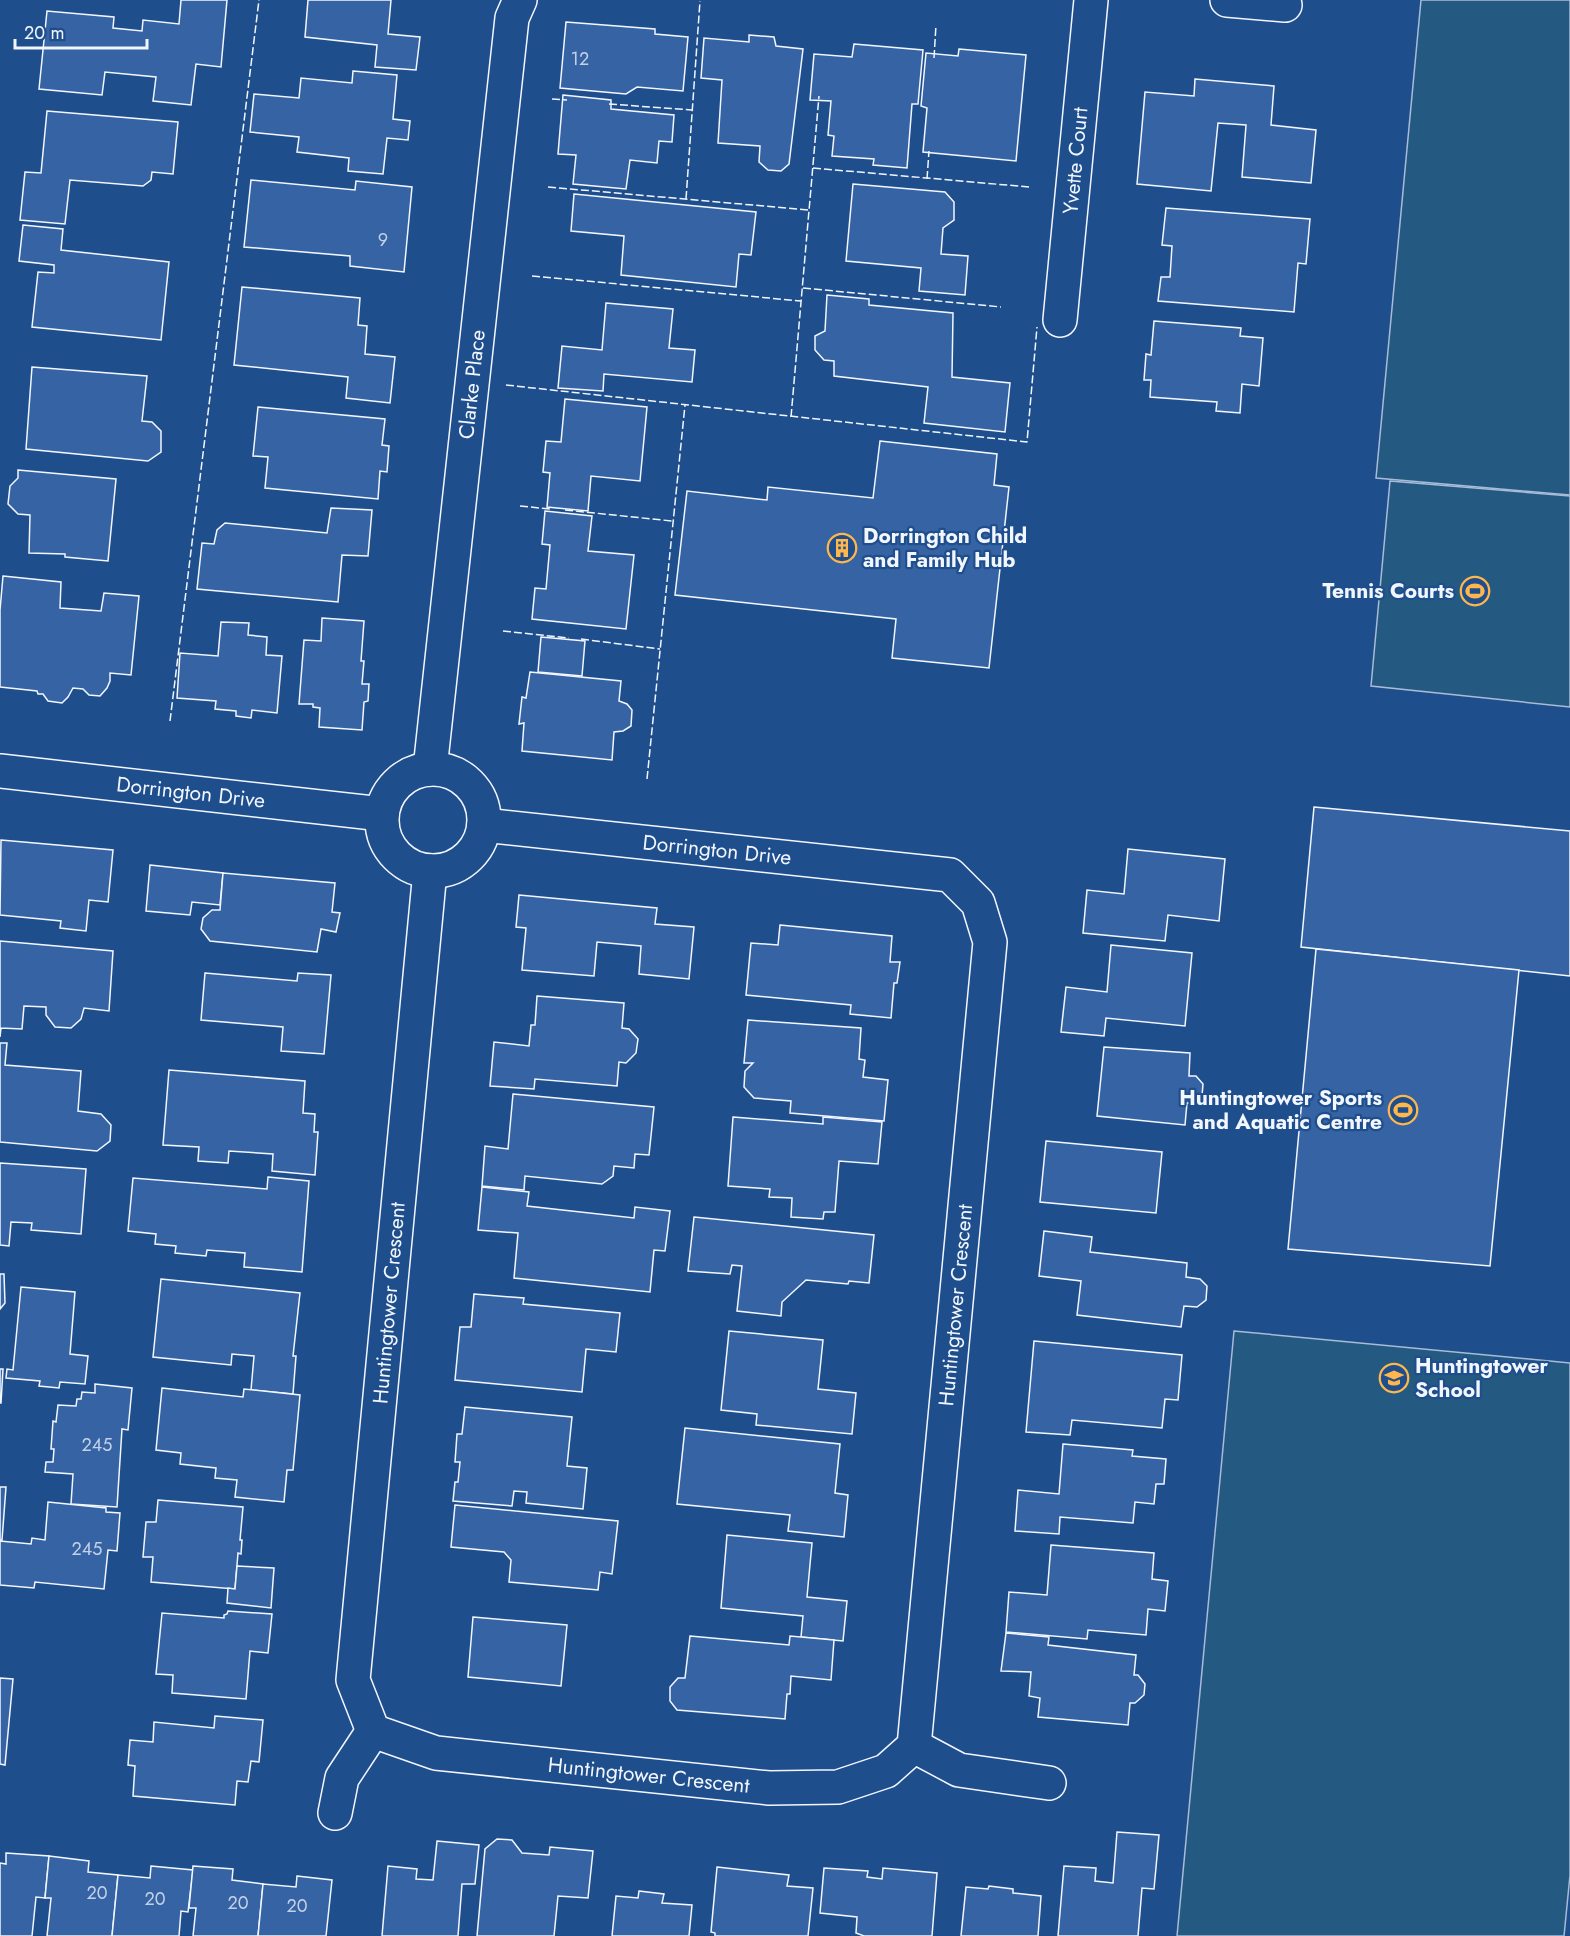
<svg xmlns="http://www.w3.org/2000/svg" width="1570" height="1936" font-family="Jost,sans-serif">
	<rect width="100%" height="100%" fill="#1f4e8c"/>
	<g fill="#245a82" stroke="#a8bbd7" stroke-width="1.5">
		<path d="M1421 0H1570V495L1376 478Z"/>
		<path d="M1390 481 1570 496V707L1371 686Z"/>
		<path d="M1234 1331 1570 1363V1875L1564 1936H1177Z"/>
	</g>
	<g fill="#3563a3" stroke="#f2f6ff" stroke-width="1.5">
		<path d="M181 0H227L221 67 196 64 191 105 153 101 156 77 105 72 102 95 39 89 47 11 114 17 113 28 142 31 143 20 179 24Z"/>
		<path d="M308 0H391L388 34 420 37 416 70 375 67 377 45 305 37Z"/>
		<path d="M566 22 655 29V34L688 37 683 91 637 87 626 94 560 88Z"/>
		<path d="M749 35 774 37 776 46 803 49 789 164 781 171 768 170 759 162 760 146 718 143 722 80 701 78 704 38 749 42Z"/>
		<path d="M854 44 923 50 918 104H912L907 168 873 165 874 159 832 156 834 136 828 135 831 101 810 100 814 54 852 57Z"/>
		<path d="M959 49 1026 55 1016 161 923 152 927 108 921 106 926 53 958 56Z"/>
		<path d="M353 71 397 75 393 119 410 121 408 140 387 138 383 174 348 171 349 158 297 152 299 137 250 132 254 94 299 98 301 78 352 83Z"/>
		<path d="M1195 79 1274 86 1271 125 1316 130 1311 183 1242 177 1246 125 1218 123 1211 191 1137 184 1145 92 1194 96Z"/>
		<path d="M563 95 611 100V109L674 115 672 142 659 141 657 163 630 160 626 189 573 184 576 155 558 154Z"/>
		<path d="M47 111 178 122 173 174 152 172 151 180 143 186 70 180 65 224 20 220 25 172 41 173Z"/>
		<path d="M251 180 355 190 356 181 412 187 404 272 350 266V256L244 247Z"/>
		<path d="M853 184 945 192 954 202V220L943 228 941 254 968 256 965 295 919 291 921 268 846 261Z"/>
		<path d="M574 194 756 212 751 255 739 254 736 287 621 275 624 236 571 231Z"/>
		<path d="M1166 208 1310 219 1306 264 1298 263 1294 312 1158 301 1161 277H1170L1172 246 1162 245Z"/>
		<path d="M23 225 63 229 61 250 169 262 161 340 32 327 38 272 54 273V265L19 261Z"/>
		<path d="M242 287 360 298 358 325 367 326 365 354 395 357 390 403 346 398 348 377 234 365Z"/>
		<path d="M827 295 869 299V305L953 313 952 377 1010 383 1005 432 924 423 928 387 834 376V361L824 360 815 350V336L825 331Z"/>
		<path d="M606 303 673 309 669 348 695 350 692 382 604 374 603 391 558 388 562 346 602 350Z"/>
		<path d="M1154 321 1241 328 1240 336 1263 338 1259 386 1242 384 1240 413 1216 411 1217 402 1150 397 1151 380H1144L1146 354 1151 355Z"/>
		<path d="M32 367 147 376 142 421 152 422 161 431V452L148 461 26 449Z"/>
		<path d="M565 399 647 407 640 481 591 476 588 511 547 507 550 473 543 472 546 441 561 442Z"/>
		<path d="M258 407 385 419 382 445 389 446 387 472 380 471 378 499 265 488 268 457 253 456Z"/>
		<path d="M880 441 997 454 994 485 1009 487 989 668 892 658 896 619 675 595 687 491 767 500 768 487 873 498Z"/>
		<path d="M18 470 116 479 108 561 65 557V554L29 553 30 515 18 514 8 504 10 486 18 478Z"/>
		<path d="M331 508 372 510 368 556 342 555 338 602 197 589 202 543 214 544 217 530 225 523 327 533Z"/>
		<path d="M545 511 592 516 588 551 634 555 626 629 532 619 535 588 546 589 550 545 542 544Z"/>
		<path d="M3 576 61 582 60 608 101 611 104 593 139 596 131 675 110 673V681L107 688 100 696 89 695 83 689 73 688 68 697 62 703 48 701 43 694H38L37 691 0 687V610Z"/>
		<path d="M322 618 364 621 361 661H364L362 684H369L368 701 364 702 362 730 319 727 320 708 313 707V704H299L304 640 321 641Z"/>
		<path d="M221 622 249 623 248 635 267 637 266 655 282 656 277 713 252 710 251 718 236 716V711L215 709 216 701 177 698 180 653 218 656Z"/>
		<path d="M541 637 585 641 582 676 538 672Z"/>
		<path d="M530 672 621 681 619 701 627 704 632 710 631 726 623 731 614 732 612 760 522 751 524 723 519 724 522 697 526 698Z"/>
		<path d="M1314 807 1570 831V976L1301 947Z"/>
		<path d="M1 840 113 850 108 902 89 900 86 931 60 928 61 921 0 915Z"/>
		<path d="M1128 849 1225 859 1219 921 1168 915 1165 941 1083 933 1087 890 1124 894Z"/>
		<path d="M150 865 223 873 220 905 192 902 190 915 146 911Z"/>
		<path d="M223 873 335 883 332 912 340 913 336 932 321 929 317 952 210 941 201 929 203 918 212 910H220Z"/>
		<path d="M519 895 657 908 655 924 694 927 689 979 639 974 641 946 597 942 594 976 522 970 526 928 516 927Z"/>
		<path d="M780 925 892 936 890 962H900L897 983H894L891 1018 850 1014 851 1005 746 995 751 943 778 945Z"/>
		<path d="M0 941 113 951 109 1011 84 1008 81 1019 71 1028 55 1027 46 1015V1007L24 1006 22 1029 1 1028 0 1037Z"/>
		<path d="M1111 945 1192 953 1185 1026 1106 1018 1104 1036 1061 1032 1066 987 1107 992Z"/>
		<path d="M1316 949 1519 970 1490 1266 1288 1249Z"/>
		<path d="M205 973 297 981 298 973 331 975 324 1054 281 1051 283 1027 201 1020Z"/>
		<path d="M537 996 624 1003 622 1028 629 1029 638 1039 636 1053 626 1063 619 1062 617 1086 535 1079 534 1089 490 1086 494 1042 529 1046 531 1025H535Z"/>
		<path d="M748 1020 861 1028 859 1059 865 1060 863 1077 888 1080 884 1121 790 1113 791 1101 754 1098 744 1087 745 1071 753 1063H744Z"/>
		<path d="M0 1043H7L5 1065 81 1071 78 1111 101 1114 111 1125 110 1141 97 1151 0 1142Z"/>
		<path d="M1104 1047 1190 1053 1189 1076H1196L1203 1084 1202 1096 1196 1103H1187L1185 1125 1097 1116Z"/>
		<path d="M169 1070 305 1081 303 1113 315 1114 314 1132H318L315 1175 272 1171 273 1154 229 1151 228 1163 198 1161 199 1147 163 1145Z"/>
		<path d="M513 1094 654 1107 649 1155 635 1154 634 1168 614 1166 613 1176 602 1184 525 1176 524 1190 482 1186 485 1146 508 1149Z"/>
		<path d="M733 1117 823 1124V1117L882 1122 878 1164 839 1161 835 1212H824L823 1219 791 1217 792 1198 769 1197 770 1189 728 1186Z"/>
		<path d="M1046 1141 1162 1152 1156 1213 1040 1202Z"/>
		<path d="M0 1163 86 1169 81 1234 31 1230 32 1223 11 1222 9 1246 0 1245Z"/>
		<path d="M268 1177 309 1181 302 1272 244 1267 245 1253 207 1250 206 1256 175 1253 176 1246 155 1244 156 1234 128 1231 133 1178 267 1189Z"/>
		<path d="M482 1187 529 1192 527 1206 634 1218 635 1207 670 1211 665 1251 654 1250 650 1292 514 1278 518 1233 478 1230Z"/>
		<path d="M694 1217 874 1235 869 1283 849 1281 848 1284 806 1280 782 1302 781 1316 737 1311 742 1266 732 1265 730 1274 688 1271Z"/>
		<path d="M1044 1231 1092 1237 1090 1252 1187 1263 1186 1277 1200 1279 1207 1286 1206 1300 1197 1307 1184 1306 1181 1327 1077 1315 1081 1281 1039 1276Z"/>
		<path d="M0 1274H4L5 1303 0 1309Z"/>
		<path d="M161 1279 300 1293 293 1356H296L293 1394 251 1390 254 1356 232 1354 231 1365 153 1357Z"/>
		<path d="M21 1287 75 1292 70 1354 88 1356 85 1384 60 1382 59 1388 39 1386 40 1381 6 1378 7 1369 13 1370Z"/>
		<path d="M474 1294 524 1298 523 1304 620 1313 616 1352 586 1349 582 1392 455 1380 460 1327H471Z"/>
		<path d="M729 1331 823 1340 818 1389 856 1393 852 1434 756 1425 757 1414 721 1410Z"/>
		<path d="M1034 1341 1182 1355 1178 1400 1165 1399 1162 1428 1072 1420 1070 1435 1026 1432Z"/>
		<path d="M0 1369H3L1 1403H0Z"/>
		<path d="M95 1384 132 1388 128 1430 122 1429 117 1507 71 1504 73 1474 45 1472 46 1462H53L54 1449H51L53 1421 56 1422 58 1405 76 1406 77 1399H81L82 1392 95 1393Z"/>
		<path d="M162 1388 243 1397 244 1389 300 1395 293 1470H287L284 1502 235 1497 237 1480 215 1478 216 1468 180 1464 181 1453 156 1450Z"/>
		<path d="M465 1407 572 1417 567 1466 587 1468 583 1509 526 1503 527 1492 514 1491 512 1506 453 1501 455 1482H458L460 1462H455L457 1434H462Z"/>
		<path d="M685 1428 840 1444 835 1493 848 1495 844 1537 788 1531 790 1515 677 1504Z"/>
		<path d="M1063 1444 1133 1450 1132 1456 1166 1459 1164 1484H1156L1154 1504 1135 1502 1133 1523 1060 1517 1059 1534 1015 1531 1018 1490 1059 1494Z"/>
		<path d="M0 1487H6L2 1540H0Z"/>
		<path d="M158 1500 243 1507 240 1540H242L241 1554 238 1553 235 1589 151 1582 153 1557H143L146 1522H156Z"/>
		<path d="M48 1502 106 1508V1512L120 1513 117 1551 108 1550 104 1589 35 1582 34 1588 0 1585V1541L31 1544 32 1538 45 1540Z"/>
		<path d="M455 1505 618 1521 612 1574 600 1572 598 1590 509 1582 511 1560 504 1552 451 1547Z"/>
		<path d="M727 1535 812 1543 807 1597 847 1601 843 1641 801 1637 803 1616 721 1608Z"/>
		<path d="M1051 1545 1154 1553 1152 1579 1168 1581 1165 1611 1148 1609 1146 1635 1088 1630 1087 1639 1006 1632 1009 1592 1047 1595Z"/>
		<path d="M237 1566 274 1568 271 1608 227 1603 228 1588 235 1589Z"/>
		<path d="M228 1611 272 1614 268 1653 250 1651 246 1699 172 1693 173 1675 156 1674 162 1613 224 1618V1615L227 1614Z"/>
		<path d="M473 1617 567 1625 561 1686 468 1677Z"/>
		<path d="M1006 1633 1049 1637 1048 1645 1136 1655 1134 1675H1138L1145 1684 1144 1695 1135 1703H1130L1128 1725 1038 1717 1040 1698 1029 1696 1031 1672 1001 1671Z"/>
		<path d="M690 1636 789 1645 790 1636 834 1640 831 1680 791 1676 790 1694H787L785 1719 677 1710 670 1701V1687L678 1678H685Z"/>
		<path d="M0 1678 13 1679 5 1765 0 1764Z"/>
		<path d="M215 1716 263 1720 259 1762 251 1761 248 1782 237 1781 235 1805 133 1796 135 1766 128 1765 130 1740 153 1742 154 1722 214 1728Z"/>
		<path d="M1117 1832 1159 1835 1154 1889 1142 1888 1138 1936H1058L1064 1866 1096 1868 1095 1881 1113 1883Z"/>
		<path d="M497 1839 512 1840 522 1853 549 1855 550 1847 593 1851 588 1898 558 1896 554 1936H477L485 1849Z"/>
		<path d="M437 1841 479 1845 475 1884H462L458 1936H382L388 1866 417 1869 416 1879 433 1880Z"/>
		<path d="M6 1853 49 1856 45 1898 36 1897 32 1936H0V1863L6 1864Z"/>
		<path d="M49 1856 89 1861 88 1872 118 1875 112 1936H47L51 1898H45Z"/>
		<path d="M151 1866 193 1870 188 1912 181 1911 179 1936H112L118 1875 150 1878Z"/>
		<path d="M193 1866 233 1869 232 1880 263 1884 258 1936H193L196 1908H189Z"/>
		<path d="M717 1867 789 1875 787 1886 813 1888 808 1936H715V1933L711 1932Z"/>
		<path d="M824 1868 868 1871 867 1877 882 1879 883 1868 937 1873 932 1936H864L856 1933 857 1917 820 1913Z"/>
		<path d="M297 1876 332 1880 326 1936H258L263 1884 296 1887Z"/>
		<path d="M989 1886 1013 1889V1893L1041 1896 1038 1936H961L966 1887 988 1889Z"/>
		<path d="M639 1891 664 1894 662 1903 692 1905 689 1936H612L616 1896 638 1898Z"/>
	</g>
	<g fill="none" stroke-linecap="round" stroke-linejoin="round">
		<g stroke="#f2f6ff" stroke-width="36">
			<g id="street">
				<path d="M1227 0 1285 5"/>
				<path id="s1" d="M1060 320 1091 0"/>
				<path id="s2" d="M430 769 512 18 520 0"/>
				<circle cx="433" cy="820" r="51"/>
				<path id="s3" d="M0 771 382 814"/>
				<path id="s4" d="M430 871 353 1680 373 1731 436 1753 769 1788 838 1787 886 1771 914 1746 990 942 978 903 950 875 484 825"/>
				<path d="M914 1746 959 1770 1049 1783"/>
				<path d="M335 1813 342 1778 373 1731"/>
			</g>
		</g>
		<use href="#street" stroke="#1f4e8c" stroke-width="33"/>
		<g stroke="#f2f6ff" stroke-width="1.5" stroke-dasharray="8 3" stroke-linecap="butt">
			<path d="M934 58 936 25"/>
			<path d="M552 99 567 100"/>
			<path d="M609 104 692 110"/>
			<path d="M813 168 1029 187"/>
			<path d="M927 179 929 151"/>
			<path d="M548 187 809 210"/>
			<path d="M686 199 700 1"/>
			<path d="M532 276 801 301"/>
			<path d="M803 288 1001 307"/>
			<path d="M506 385 1027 442 1037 327"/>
			<path d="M791 417 819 96"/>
			<path d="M520 506 550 509"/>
			<path d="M565 510 672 521"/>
			<path d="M503 631 569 638"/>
			<path d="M581 639 660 649"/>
			<path d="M170 721 259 0"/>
			<path d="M647 779 685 405"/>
		</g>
	</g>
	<defs>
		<g id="building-ring" transform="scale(1.5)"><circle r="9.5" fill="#1f4e8c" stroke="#ffb74d" stroke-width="1.5"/><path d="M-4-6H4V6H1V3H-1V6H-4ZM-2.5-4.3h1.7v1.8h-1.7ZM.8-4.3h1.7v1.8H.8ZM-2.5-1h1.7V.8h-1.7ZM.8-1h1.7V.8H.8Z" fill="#ffb74d"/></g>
		<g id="stadium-ring" transform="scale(1.5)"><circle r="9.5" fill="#1f4e8c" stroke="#ffb74d" stroke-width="1.5"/><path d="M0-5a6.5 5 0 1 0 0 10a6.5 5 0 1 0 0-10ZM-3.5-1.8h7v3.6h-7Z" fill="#ffb74d"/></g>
		<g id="school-ring" transform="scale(1.5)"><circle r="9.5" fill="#1f4e8c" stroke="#ffb74d" stroke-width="1.5"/><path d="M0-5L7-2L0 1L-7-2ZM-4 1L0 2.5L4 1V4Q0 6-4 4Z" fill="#ffb74d"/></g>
	</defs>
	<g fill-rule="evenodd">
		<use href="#building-ring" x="842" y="548"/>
		<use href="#stadium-ring" x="1475" y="591"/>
		<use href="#stadium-ring" x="1403" y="1110"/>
		<use href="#school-ring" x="1394" y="1378"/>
	</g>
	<g text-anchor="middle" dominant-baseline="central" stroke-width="4.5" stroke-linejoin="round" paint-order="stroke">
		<g font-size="18" fill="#c3d1e8">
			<text x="580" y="59">12</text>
			<text x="383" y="240">9</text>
			<text x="97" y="1445">245</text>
			<text x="87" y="1549">245</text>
			<text x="97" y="1893">20</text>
			<text x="155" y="1899">20</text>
			<text x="238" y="1903">20</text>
			<text x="297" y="1906">20</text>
		</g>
		<g font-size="21" fill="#f2f6ff" stroke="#1f4e8c">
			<text stroke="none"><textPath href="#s1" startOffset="160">Yvette Court</textPath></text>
			<text stroke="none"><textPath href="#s2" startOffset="387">Clarke Place</textPath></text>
			<text stroke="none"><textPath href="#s3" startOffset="192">Dorrington Drive</textPath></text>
			<text transform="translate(717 850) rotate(6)">Dorrington Drive</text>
			<text transform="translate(389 1303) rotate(-85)">Huntingtower Crescent</text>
			<text stroke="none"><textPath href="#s4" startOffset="1869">Huntingtower Crescent</textPath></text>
			<text stroke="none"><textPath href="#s4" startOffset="1148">Huntingtower Crescent</textPath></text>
		</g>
		<g font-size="21" font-weight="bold" fill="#f2f6ff" stroke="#1f4e8c" text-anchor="start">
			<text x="863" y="536">Dorrington Child<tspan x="863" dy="24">and Family Hub</tspan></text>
			<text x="1454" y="591" text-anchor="end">Tennis Courts</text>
			<text x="1382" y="1098" text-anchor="end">Huntingtower Sports<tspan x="1382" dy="24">and Aquatic Centre</tspan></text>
			<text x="1415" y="1366">Huntingtower<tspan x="1415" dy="24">School</tspan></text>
		</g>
	</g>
	<path d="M15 39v9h132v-9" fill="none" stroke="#f2f6ff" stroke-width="3"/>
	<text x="24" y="39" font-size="18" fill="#f2f6ff" stroke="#1f4e8c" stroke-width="4.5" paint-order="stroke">20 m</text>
</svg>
